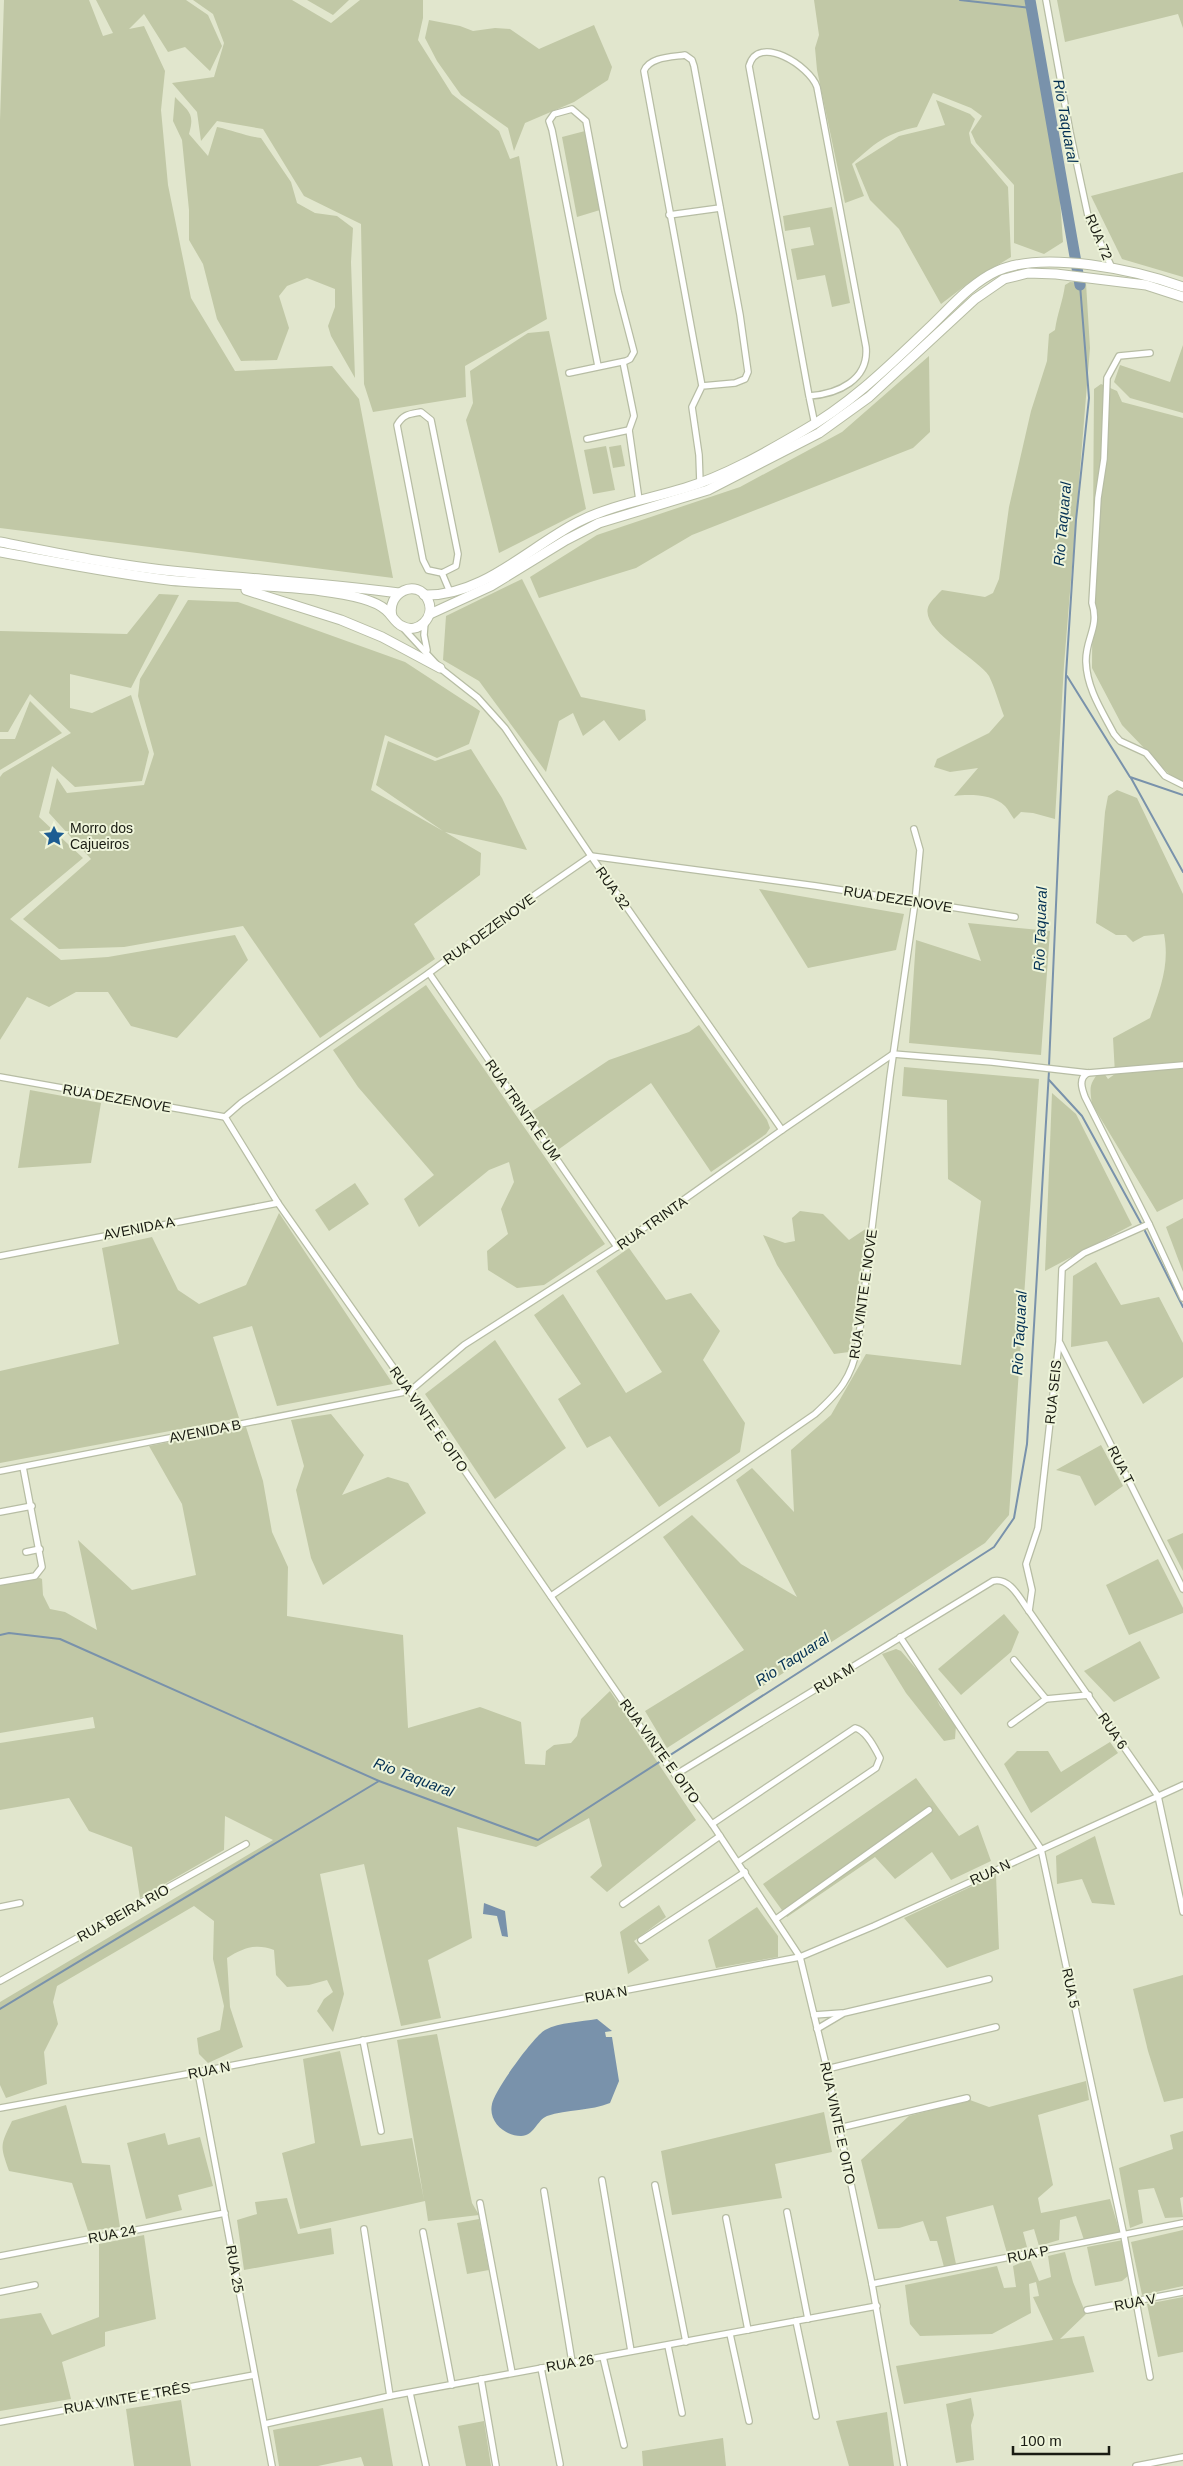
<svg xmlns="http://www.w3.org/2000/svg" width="1183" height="2466" font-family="Helvetica,sans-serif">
	<rect width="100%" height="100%" fill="#e1e6cd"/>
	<g fill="#c1c8a6">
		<path d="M4 0H89L103 36 113 33 96 0H186L208 15 222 46 210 71 185 47 168 52 144 14 129 29 144 26 165 71 161 110 168 185 191 298 235 371 332 366 359 399 393 578 0 528V120Z"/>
		<path d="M193 0H292L331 23 360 0H423V18L418 40 452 94 499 131 510 159 519 156 547 319 465 366 466 397 373 412 364 384 361 224 304 196 263 129 217 121 201 141 197 112 172 83 214 77 224 43 213 14Z"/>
		<path d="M307 0H349L333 15Z"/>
		<path d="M814 0H1032L1044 99 1058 171 1063 242 1044 254 1014 243V185L976 143 971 132 982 116 971 108 933 93 917 127C886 133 874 144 852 164L864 196 845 203 817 70 815 48 819 35Z"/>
		<path d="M1057 0H1183V28L1178 14 1065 42Z"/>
		<path d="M429 20 460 26 473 31 495 28 510 29 539 49 594 25 612 67 608 80 574 102 525 123 514 151 508 128 461 95 437 61 425 38Z"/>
		<path d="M175 97C189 112 195 113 189 134L208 156 217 127C232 130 245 136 261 138L291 182 297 203 315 213 337 216 353 228 351 262 355 378 331 336 328 326 335 307V289L307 278 287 286 279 296 289 328 277 360 241 361 217 319 203 264 189 240V210L182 140 173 121Z"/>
		<path d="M936 100 970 114 975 119 969 133 971 143 1008 187 1011 257 970 282 941 304 899 229 870 200 855 164 899 136 945 125Z"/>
		<path d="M585 131 600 210 577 217 562 137Z"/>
		<path d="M1183 172V277L1122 259 1091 196Z"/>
		<path d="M832 207 850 303 832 307 825 275 797 280 791 249 814 245 810 227 785 231 783 216Z"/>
		<path d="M1070 282 1086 283 1090 348 1064 665 1055 819 1033 813 1021 812 1014 819C1011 815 1008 809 1005 806 993 794 969 794 954 796L978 768 950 772 934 767 937 759 989 733 1004 716C999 703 995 688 989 676 978 658 917 629 929 605 932 600 938 594 942 590L985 597 993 593 999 579 1009 507 1031 411 1047 361 1049 334 1055 330C1057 314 1063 301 1065 285Z"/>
		<path d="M549 331 586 509 499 553 466 420 473 403 470 371 528 333Z"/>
		<path d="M1183 345V413L1130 398 1114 382 1120 365 1170 382Z"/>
		<path d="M929 356 930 432 913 448 692 535 636 568 539 598 530 577 597 535 740 487 842 432Z"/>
		<path d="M1101 384 1117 391 1122 402 1183 418V782L1169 774 1122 725 1092 668 1094 389Z"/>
		<path d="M621 445 625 466 613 468 609 447Z"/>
		<path d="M606 446 615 490 593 494 584 450Z"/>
		<path d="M522 579 581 697 645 710 646 720 619 741 604 720 583 736 573 713 559 721 546 772 479 681 443 660 446 616Z"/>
		<path d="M159 594 179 595 131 688 70 674V708L92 713 131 695 149 752 142 781 75 787 52 766 39 817 83 858 10 919 61 960 108 957 235 935 248 960 177 1038 131 1026 108 992H76L49 1007 27 997 0 1040V777L3 773 71 733 30 694 8 732H0V631L127 634Z"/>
		<path d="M188 600 238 602 405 662 480 711 469 744 437 758 385 735 371 790 443 831 376 785 388 741 435 761 471 749 502 798 527 850 445 832 481 853 480 875 414 924 435 959 320 1038 243 926 124 947 59 949 23 919 91 859 49 813 57 778 67 793 144 785 154 754 138 696 140 679Z"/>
		<path d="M30 701 62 733 0 770V739H15Z"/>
		<path d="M1117 790 1137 798 1183 894V1199L1157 1212 1092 1104C1089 1085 1090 1084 1101 1069L1108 1079 1115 1074 1113 1038 1150 1018C1160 989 1170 965 1164 934L1144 936 1133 942 1126 935H1116L1096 923 1105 812 1108 796Z"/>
		<path d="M759 889 904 914 896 950 808 968Z"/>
		<path d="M968 923 1050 931 1041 1055 909 1043 916 940 981 961Z"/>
		<path d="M426 985 605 1244 544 1285 517 1288 488 1270 487 1251 508 1234 501 1209 514 1182 509 1162 489 1170 419 1227 404 1199 434 1175 358 1087 333 1050Z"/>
		<path d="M699 1025 767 1120 770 1128 766 1134 711 1172 651 1083 555 1152 528 1114 609 1060 689 1032Z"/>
		<path d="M904 1067 1039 1079 1009 1515 985 1543 667 1748 645 1711 744 1650 663 1537 692 1515 741 1564 797 1597 736 1480 752 1468 794 1512 791 1450 831 1415 866 1354 961 1365 981 1201 948 1179 947 1100 902 1096Z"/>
		<path d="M30 1090 101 1103 91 1163 18 1168Z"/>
		<path d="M1052 1093 1076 1114 1132 1225 1045 1271Z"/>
		<path d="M355 1183 369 1204 329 1231 315 1210Z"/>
		<path d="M800 1211 823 1214 849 1240 867 1228 849 1352 834 1354 777 1265 763 1235 785 1243 795 1241 792 1218Z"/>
		<path d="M279 1213 393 1384 277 1406 252 1326 213 1337 239 1418 0 1463V1371L119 1344 102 1248 152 1237 178 1290 199 1304 246 1285Z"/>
		<path d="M1183 1218V1272L1166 1227Z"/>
		<path d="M629 1248 666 1300 691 1293 720 1331 703 1360 745 1423 740 1452 659 1507 610 1436 587 1448 558 1399 581 1384 534 1315 563 1294 626 1393 662 1372 596 1271Z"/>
		<path d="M1096 1262 1121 1305 1159 1297 1183 1343V1377L1143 1404 1107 1341 1071 1347 1073 1276Z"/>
		<path d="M495 1340 566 1448 495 1499 425 1394Z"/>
		<path d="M331 1414 364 1455 342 1495 388 1477 408 1483 426 1513 323 1585 311 1558 296 1490 304 1466 291 1420Z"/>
		<path d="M246 1427 263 1481 272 1532 288 1567 287 1616 403 1635 408 1728 480 1707 521 1722 525 1764 545 1765 546 1751 554 1745 571 1743 577 1736 581 1719 610 1691 696 1820 607 1892 590 1877 602 1866 589 1818 536 1847 457 1827 472 1938 428 1960 441 2018 401 2026 364 1864 320 1874 344 1994 333 2032 317 2011 324 1999 333 1992 327 1980 309 1985 287 1987 276 1975 274 1950C256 1943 243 1948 227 1958L230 2007 243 2047 208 2063 199 2054 197 2038 220 2030 224 2006 213 1959 214 1921 194 1906 57 1986 53 2002 58 2024 44 2052 47 2084 6 2098 0 2085V2002L273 1840 225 1816 224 1850 140 1898 132 1847 89 1831 69 1798 0 1810V1743L95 1728 93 1717 0 1733V1581L31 1574 42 1579 43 1595 50 1609 65 1612 97 1630 78 1540 132 1590 196 1575 182 1504 149 1446Z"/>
		<path d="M1101 1445 1123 1486 1095 1506 1080 1476 1056 1470Z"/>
		<path d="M1183 1533V1571L1167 1540Z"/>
		<path d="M1158 1559 1183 1608V1613L1129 1635 1106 1585Z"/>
		<path d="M1004 1614 1019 1632 1011 1652 961 1695 938 1669Z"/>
		<path d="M1140 1641 1160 1678 1114 1702 1084 1671Z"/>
		<path d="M896 1649 901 1651 929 1684 940 1706 956 1725 955 1739 944 1741 906 1693 882 1654Z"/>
		<path d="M1110 1742 1118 1753 1031 1813 1004 1764 1017 1751H1048L1061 1772Z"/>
		<path d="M916 1778 959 1836 978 1825 991 1861 951 1880 932 1852 895 1879 875 1857 787 1917 763 1884Z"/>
		<path d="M1095 1836 1115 1905 1092 1903 1082 1879 1057 1884 1056 1856Z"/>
		<path d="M996 1875 999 1949 947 1968 904 1918Z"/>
		<path d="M659 1905 666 1917 634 1941 649 1960 628 1974 620 1932Z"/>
		<path d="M757 1907 778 1936V1957L716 1968 708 1940Z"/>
		<path d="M1183 1975V2098L1164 2102 1148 2051 1133 1989Z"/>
		<path d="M437 2034 472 2203 479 2215 428 2221 425 2201 300 2229 282 2153 315 2143 303 2059 340 2051 361 2146 412 2138 424 2200 397 2040Z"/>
		<path d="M1086 2081 1089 2100 1038 2115 1053 2185 1038 2198 1041 2213 1110 2199 1120 2233 1084 2240 1076 2216 1060 2220 1059 2240 1039 2246 1034 2229 1023 2232 1027 2247 1007 2253 993 2205 946 2217 956 2264 944 2267 937 2241H930L923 2221 899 2228 878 2229 861 2160 909 2116 970 2100 989 2107Z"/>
		<path d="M66 2105 82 2163 110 2165 120 2227 88 2231 72 2183 9 2171C0 2145 0 2146 12 2121Z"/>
		<path d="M824 2112 832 2152 775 2164 782 2198 672 2215 661 2151Z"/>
		<path d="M1183 2131V2197L1180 2198 1183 2217 1165 2218 1154 2188 1138 2190 1143 2223 1130 2228 1119 2168 1173 2149 1170 2135Z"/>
		<path d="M165 2133 168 2145 200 2137 213 2186 178 2195 182 2210 146 2219 127 2143Z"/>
		<path d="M287 2198 298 2234 331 2228 334 2254 244 2270 237 2220 257 2214 255 2202Z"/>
		<path d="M479 2219 489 2270 467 2274 457 2223Z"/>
		<path d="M1183 2230V2286L1142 2295 1131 2242Z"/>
		<path d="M144 2235 156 2319 105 2332V2346L62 2362 71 2399 0 2411V2319L41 2313 52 2335 99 2317V2244Z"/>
		<path d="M1123 2240 1129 2275 1122 2281 1095 2286 1087 2247Z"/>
		<path d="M1065 2252 1073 2282 1086 2314 1060 2339 1084 2336 1094 2372 904 2404 896 2366 1053 2340 1033 2297 1039 2296 1036 2282 1029 2284 1031 2313 992 2334 920 2336 910 2324 905 2285 997 2266 1004 2288 1016 2287 1013 2266 1030 2259 1039 2281 1051 2277 1048 2256Z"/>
		<path d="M1183 2297V2352L1158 2357 1147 2304Z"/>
		<path d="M971 2398 974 2415 971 2425 974 2460 956 2463 946 2404Z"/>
		<path d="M181 2400 191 2466H134L126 2409Z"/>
		<path d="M383 2408 393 2466H364L361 2457 318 2466H279L273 2430Z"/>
		<path d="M887 2412 894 2466H849L836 2421Z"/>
		<path d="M484 2421 491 2466H466L458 2426Z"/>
		<path d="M723 2438 726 2466H643L642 2451Z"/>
	</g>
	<g fill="#7992ab">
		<path d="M484 1903 505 1911 508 1937 502 1936 497 1916 483 1914Z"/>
		<path d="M597 2019 612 2031 605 2032 606 2037H612L619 2081 610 2103C591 2111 567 2109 547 2116 537 2120 534 2136 521 2136 504 2136 488 2121 492 2104 494 2091 534 2036 545 2030 560 2022 581 2022 597 2019Z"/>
	</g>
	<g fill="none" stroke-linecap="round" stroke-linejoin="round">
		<g stroke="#7992ab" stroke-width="2">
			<path d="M960 0 1031 8"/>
			<path d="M1067 676 1130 777 1183 795"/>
			<path d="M1131 778 1183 872"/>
			<path d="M1049 1066 1066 675 1076 520 1089 398 1080 285"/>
			<path d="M1049 1080 1082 1116 1142 1225"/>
			<path d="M1144 1229 1183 1307"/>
			<path d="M0 1635 9 1633 60 1639 379 1781 538 1840 994 1547 1014 1518 1027 1444 1049 1071"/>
			<path d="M0 2009 379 1781"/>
		</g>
		<path stroke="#7992ab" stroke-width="11" d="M1030 0 1080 285"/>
		<g stroke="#b7bda4" stroke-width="8">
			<g id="street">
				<path d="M1046 0 1070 132 1088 216 1112 268"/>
				<path d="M669 215 720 208"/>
				<path d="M1150 353 1119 356 1107 378 1104 459 1098 498 1092 603C1100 627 1085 639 1086 662 1087 689 1102 711 1114 734L1120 741 1146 753 1165 776 1183 785"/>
				<path d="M623 362 634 416 629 430 639 500"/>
				<path d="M569 373 626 361 630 359 634 352 618 291 586 121 572 109 554 114 549 121 552 130 598 366"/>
				<path d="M809 396C838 394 869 380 866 347L817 87C810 66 758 33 749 66L809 396 815 425"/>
				<path d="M421 412 431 420 458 554 456 566 442 573 428 570 423 560 397 425C403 414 410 414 421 412Z"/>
				<path d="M587 439 629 430"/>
				<path d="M700 483 699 455 692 407 702 386 644 71C649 57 672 57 685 55L692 60 694 66 740 315 748 372 745 379 735 383 702 386"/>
				<path d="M442 573 450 592"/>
				<path d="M425 622 424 635 427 650"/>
				<path d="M404 629 440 668 478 698 505 728 591 856 782 1130"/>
				<path d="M429 973 617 1247"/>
				<path d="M1088 1073C1078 1078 1082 1089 1085 1097L1149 1224 1183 1298"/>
				<path d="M0 1077 225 1117 241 1103 429 973 526 901 591 856 816 886 1015 917"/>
				<path d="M225 1117 278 1203 410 1391 655 1748 712 1824 800 1957 827 2069 872 2284 904 2466"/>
				<path d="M0 1256 278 1203"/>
				<path d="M1060 1343 1183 1589"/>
				<path d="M0 1471 410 1391 464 1345 617 1247 782 1130 893 1054 992 1062 1088 1073 1183 1065"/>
				<path d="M0 1512 32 1506"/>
				<path d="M26 1552 40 1549"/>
				<path d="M0 1582 35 1576 42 1567 23 1467"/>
				<path d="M551 1596 815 1414C840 1391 851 1379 858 1345L890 1077 915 902 920 850 914 829"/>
				<path d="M1029 1611 1032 1590 1026 1564 1038 1528 1059 1342 1062 1269 1084 1253 1149 1224"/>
				<path d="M900 1637 1041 1849 1124 2236 1150 2377"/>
				<path d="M1014 1660 1046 1699 1089 1695"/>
				<path d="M1011 1724 1046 1699"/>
				<path d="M675 1775 993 1581C1010 1577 1020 1599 1029 1611L1158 1796 1183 1912"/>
				<path d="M712 1824 855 1728C866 1730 875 1748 880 1758L876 1768 738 1862"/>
				<path d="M623 1904 720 1836"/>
				<path d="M0 1907 20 1903"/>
				<path d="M776 1919 929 1810"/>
				<path d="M641 1940 745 1872"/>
				<path d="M0 1981 246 1844"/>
				<path d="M814 2015 842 2013"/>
				<path d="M817 2029 844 2013 989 1979"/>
				<path d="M363 2040 381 2131"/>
				<path d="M827 2069 996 2027"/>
				<path d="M198 2072 272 2466"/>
				<path d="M0 2108 198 2072 800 1957 874 1926 1183 1785"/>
				<path d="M839 2128 967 2098"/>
				<path d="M602 2180 631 2351"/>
				<path d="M655 2185 686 2342"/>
				<path d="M544 2191 572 2362"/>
				<path d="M480 2203 512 2373"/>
				<path d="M787 2212 808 2319"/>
				<path d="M726 2218 748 2330"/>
				<path d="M364 2229 390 2396"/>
				<path d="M423 2232 452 2385"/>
				<path d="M0 2256 225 2213"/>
				<path d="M872 2284 1183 2223"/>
				<path d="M0 2292 35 2285"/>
				<path d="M1087 2310 1183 2292"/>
				<path d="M796 2321 816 2416"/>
				<path d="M730 2334 749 2421"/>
				<path d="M668 2346 682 2413"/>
				<path d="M603 2357 624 2445"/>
				<path d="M541 2368 560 2464"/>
				<path d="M481 2379 496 2466"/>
				<path d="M410 2393 426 2466"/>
				<path d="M0 2422 254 2375"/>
				<path d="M265 2424 390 2396 877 2306"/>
				<path d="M1136 2466 1183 2457"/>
			</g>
		</g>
		<g stroke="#b7bda4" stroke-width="11">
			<g id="primary">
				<path d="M0 542C57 553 114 565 172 571 248 579 324 583 399 593"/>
				<path d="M0 552C56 562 111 573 168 580 213 586 358 583 386 610 392 615 395 623 402 626 418 635 436 617 428 600 417 577 386 593 392 616"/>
				<path d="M246 590 341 620 382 637 440 668"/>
				<path d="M424 595C482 597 529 547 578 522 611 505 649 499 685 488 725 476 765 453 801 432 851 404 890 365 931 326 952 306 971 283 997 271 1044 250 1136 270 1183 287"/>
				<path d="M430 614 491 586 566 540 599 523 708 490 819 433 869 397 975 299 1004 279 1028 273 1056 274 1146 285 1183 297"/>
			</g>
		</g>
		<use href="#street" stroke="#fff" stroke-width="5.5"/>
		<use href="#primary" stroke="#fff" stroke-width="9"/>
	</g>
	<defs>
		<g id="sight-bare" transform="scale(1.725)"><path d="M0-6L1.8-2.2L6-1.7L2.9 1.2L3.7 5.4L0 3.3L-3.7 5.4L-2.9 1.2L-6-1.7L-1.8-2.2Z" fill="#1c5c92" stroke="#eef4da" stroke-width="2.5" paint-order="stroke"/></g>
	</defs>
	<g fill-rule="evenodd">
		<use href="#sight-bare" x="54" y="836"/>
	</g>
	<g text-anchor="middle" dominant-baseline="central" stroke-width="4" stroke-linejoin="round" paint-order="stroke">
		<g font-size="14" fill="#191b12" stroke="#eef4da">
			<text transform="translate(1099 237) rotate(67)">RUA 72</text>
			<text transform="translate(613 888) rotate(55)">RUA 32</text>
			<text transform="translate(898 899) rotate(9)">RUA DEZENOVE</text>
			<text transform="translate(489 929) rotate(-36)">RUA DEZENOVE</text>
			<text transform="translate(117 1098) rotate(10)">RUA DEZENOVE</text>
			<text transform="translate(523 1110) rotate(55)">RUA TRINTA E UM</text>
			<text transform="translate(652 1223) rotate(-35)">RUA TRINTA</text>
			<text transform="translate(139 1228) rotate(-11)">AVENIDA A</text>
			<text transform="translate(863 1294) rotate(-82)">RUA VINTE E NOVE</text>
			<text transform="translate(1053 1392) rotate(-84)">RUA SEIS</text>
			<text transform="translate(429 1419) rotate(55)">RUA VINTE E OITO</text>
			<text transform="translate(205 1431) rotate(-11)">AVENIDA B</text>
			<text transform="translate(1121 1465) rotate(63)">RUA T</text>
			<text transform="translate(834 1678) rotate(-31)">RUA M</text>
			<text transform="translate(1113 1731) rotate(56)">RUA 6</text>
			<text transform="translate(660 1751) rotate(54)">RUA VINTE E OITO</text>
			<text transform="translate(990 1872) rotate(-25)">RUA N</text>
			<text transform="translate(123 1913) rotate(-29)">RUA BEIRA RIO</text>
			<text transform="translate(1071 1988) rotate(78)">RUA 5</text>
			<text transform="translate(606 1994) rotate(-10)">RUA N</text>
			<text transform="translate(209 2070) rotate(-11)">RUA N</text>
			<text transform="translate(838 2123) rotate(78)">RUA VINTE E OITO</text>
			<text transform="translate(112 2234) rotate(-11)">RUA 24</text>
			<text transform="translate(1028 2254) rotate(-11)">RUA P</text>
			<text transform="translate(235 2269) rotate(80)">RUA 25</text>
			<text transform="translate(1135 2302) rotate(-11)">RUA V</text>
			<text transform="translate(570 2363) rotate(-10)">RUA 26</text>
			<text transform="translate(127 2398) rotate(-10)">RUA VINTE E TRÊS</text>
		</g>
		<g font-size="14" fill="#191b12" stroke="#eef4da" text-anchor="start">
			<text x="70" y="828">Morro dos<tspan x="70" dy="16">Cajueiros</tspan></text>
		</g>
		<g font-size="15" font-style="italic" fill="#022f52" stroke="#eef4da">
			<text transform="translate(1066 121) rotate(80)">Rio Taquaral</text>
			<text transform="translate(1062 524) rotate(-85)">Rio Taquaral</text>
			<text transform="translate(1040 929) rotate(-88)">Rio Taquaral</text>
			<text transform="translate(1019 1333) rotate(-87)">Rio Taquaral</text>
			<text transform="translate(792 1659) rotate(-33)">Rio Taquaral</text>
			<text transform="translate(414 1777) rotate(21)">Rio Taquaral</text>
		</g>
	</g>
	<path d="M1013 2446v8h96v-8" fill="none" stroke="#191b12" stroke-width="2.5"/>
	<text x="1020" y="2446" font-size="15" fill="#191b12" stroke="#eef4da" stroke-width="4" paint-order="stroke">100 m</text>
</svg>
